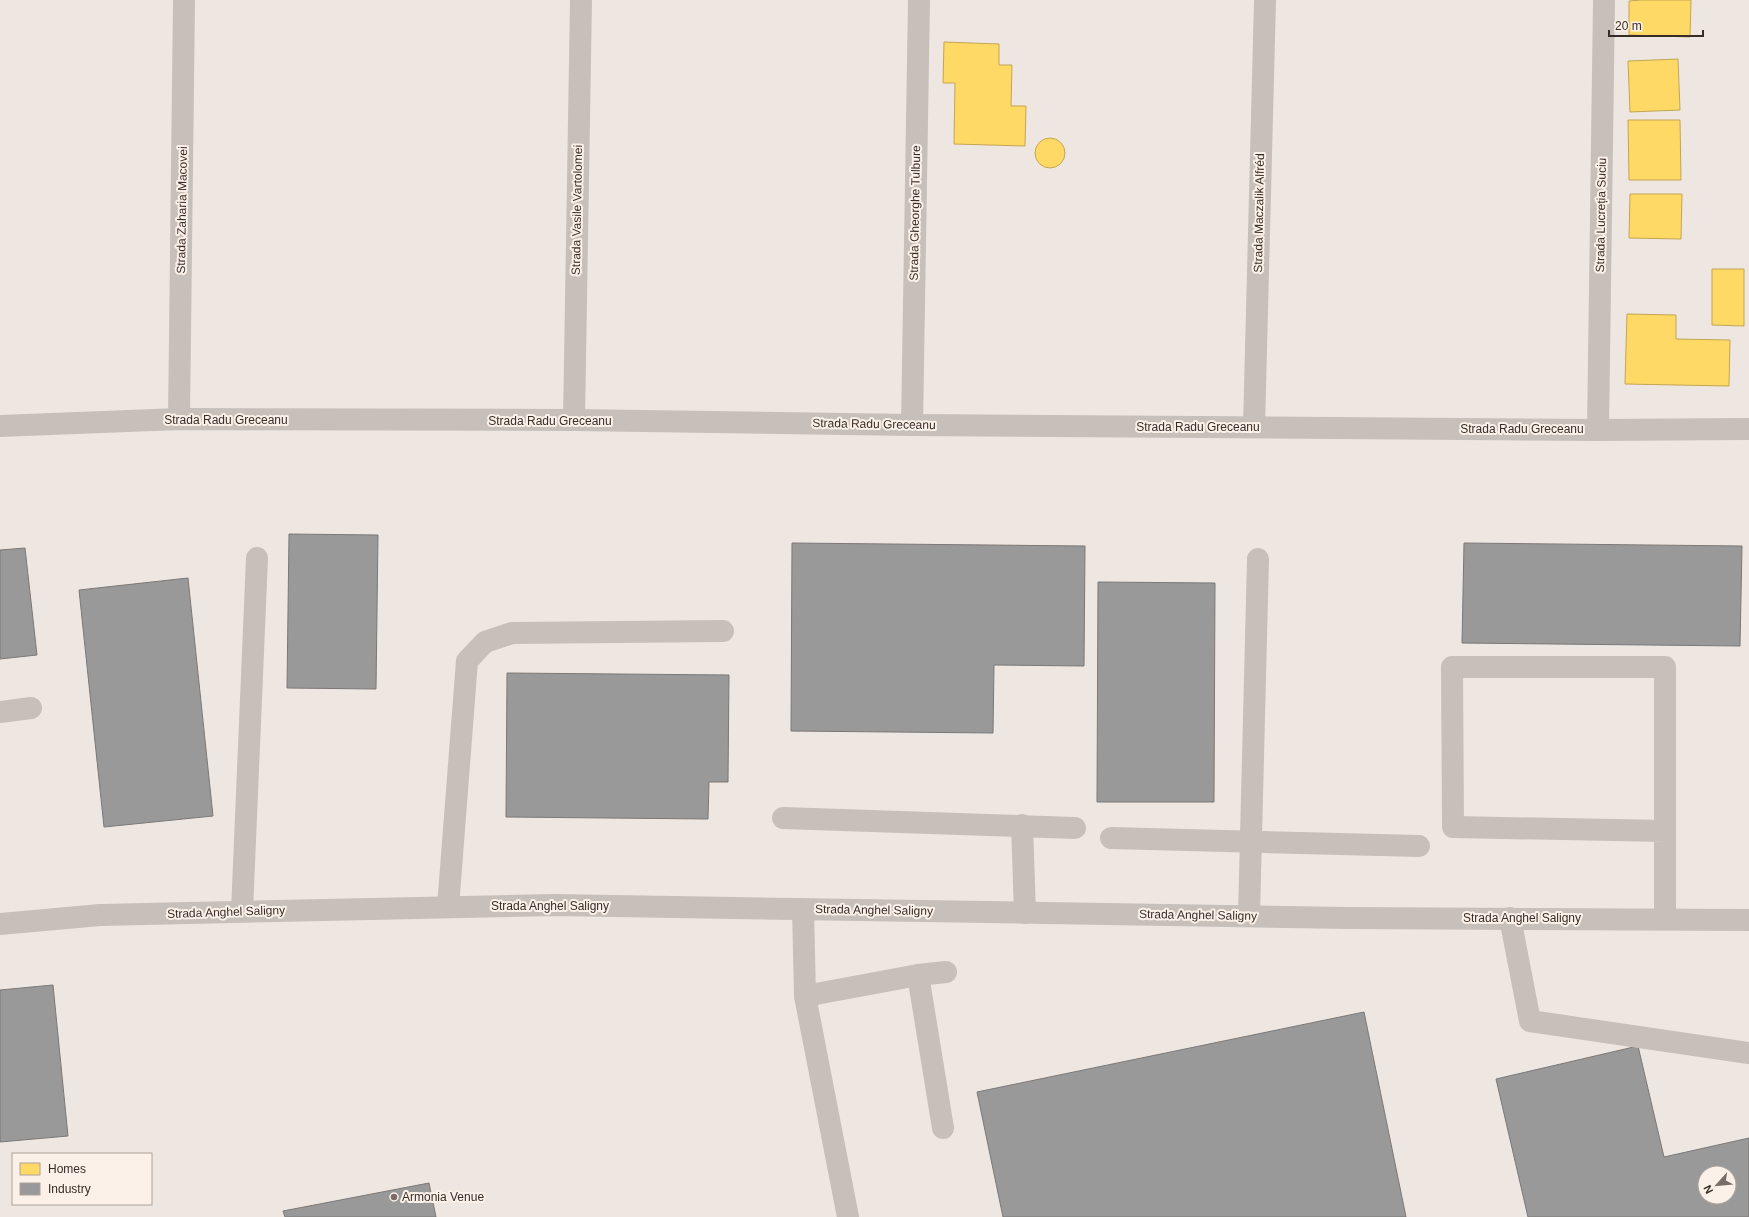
<svg xmlns="http://www.w3.org/2000/svg" width="1749" height="1217" font-family="Arial,sans-serif">
	<rect width="100%" height="100%" fill="#eee7e1"/>
	<g fill="#ffd966" stroke="#c3a553">
		<path d="M1641 0H1691L1690 37 1629 35V1Z"/>
		<path d="M944 42 999 44V65H1012L1011 106H1026L1025 146 954 144 955 83H943Z"/>
		<path d="M1678 59 1680 110 1630 112 1628 61Z"/>
		<path d="M1628 120H1680L1681 180H1629Z"/>
		<circle cx="1050" cy="153" r="15"/>
		<path d="M1630 194H1682L1681 239 1629 238Z"/>
		<path d="M1712 269H1744V326L1712 325Z"/>
		<path d="M1627 314 1676 315V339L1730 340 1729 386 1625 384Z"/>
	</g>
	<g fill="#999" stroke="#7c7877" fill-rule="evenodd">
		<path d="M289 534 378 535 376 689 287 688Z"/>
		<path d="M792 543 1085 546 1084 666 994 665 993 733 791 731Z"/>
		<path d="M1464 543 1742 546 1740 646 1462 643Z"/>
		<path d="M25 548 37 655 0 659V550Z"/>
		<path d="M188 578 213 816 104 827 79 590Z"/>
		<path d="M1098 582 1215 583 1214 802H1097Z"/>
		<path d="M507 673 729 675 728 782H709L708 819 506 817Z"/>
		<path d="M53 985 68 1136 0 1142V990Z"/>
		<path d="M1364 1012 1406 1217H1003L977 1092Z"/>
		<path d="M1638 1046 1664 1157 1749 1138V1217H1528L1496 1079ZM1705 1173H1729V1197H1705Z"/>
		<path d="M429 1183 436 1217H285L283 1211Z"/>
	</g>
	<g fill="none" stroke-linecap="round" stroke-linejoin="round">
		<g stroke="#c7bfba" stroke-width="22">
			<path d="M179 419 184 0"/>
			<path d="M574 420 581 0"/>
			<path d="M912 425 919 0"/>
			<path d="M0 426 179 419 574 420 912 425 1598 430 1749 429"/>
			<path d="M1254 427 1265 0"/>
			<path d="M1598 430 1604 0"/>
			<path d="M0 712 31 708"/>
			<path d="M783 818 1075 828"/>
			<path d="M1022 825 1025 913"/>
			<path d="M1111 838 1419 846"/>
			<path d="M448 907 467 661 485 642 512 633 723 631"/>
			<path d="M803 909 805 996 848 1217"/>
			<path d="M242 911 257 558"/>
			<path d="M1249 916 1258 559"/>
			<path d="M1510 918 1530 1021 1749 1053"/>
			<path d="M1665 919V667H1452L1453 827 1665 831"/>
			<path d="M0 924 100 915 554 905 1348 918 1749 920"/>
			<path d="M918 975 943 1128"/>
			<path d="M805 996 918 975 946 972"/>
		</g>
	</g>
	<circle fill="#786d68" stroke="#fbf1e8" stroke-width="1.5" cx="394" cy="1197" r="4"/>
	<g text-anchor="middle" dominant-baseline="central" stroke-width="4" stroke-linejoin="round" paint-order="stroke">
		<g font-size="12" fill="#382c27" stroke="#fbf1e8">
			<text transform="translate(182 210) rotate(-89)">Strada Zaharia Macovei</text>
			<text transform="translate(577 210) rotate(-89)">Strada Vasile Vartolomei</text>
			<text transform="translate(915 213) rotate(-89)">Strada Gheorghe Tulbure</text>
			<text transform="translate(1259 213) rotate(-89)">Strada Maczalik Alfréd</text>
			<text transform="translate(1601 215) rotate(-89)">Strada Lucreția Suciu</text>
			<text x="226" y="420">Strada Radu Greceanu</text>
			<text x="550" y="421">Strada Radu Greceanu</text>
			<text transform="translate(874 424) rotate(1)">Strada Radu Greceanu</text>
			<text x="1198" y="427">Strada Radu Greceanu</text>
			<text x="1522" y="429">Strada Radu Greceanu</text>
			<text x="550" y="906">Strada Anghel Saligny</text>
			<text transform="translate(874 910) rotate(1)">Strada Anghel Saligny</text>
			<text transform="translate(226 912) rotate(-2)">Strada Anghel Saligny</text>
			<text transform="translate(1198 915) rotate(1)">Strada Anghel Saligny</text>
			<text x="1522" y="918">Strada Anghel Saligny</text>
		</g>
		<g font-size="12" fill="#382c27" stroke="#fbf1e8" text-anchor="start">
			<text x="402" y="1197">Armonia Venue</text>
		</g>
	</g>
	<rect x="12" y="1153" width="140" height="52" fill="#fbf1e8" stroke="#ada29b"/>
	<rect x="20" y="1163" width="20" height="12" fill="#ffd966" stroke="#ada29b"/>
	<text x="48" y="1173" font-size="12" fill="#382c27">Homes</text>
	<rect x="20" y="1183" width="20" height="12" fill="#999999" stroke="#ada29b"/>
	<text x="48" y="1193" font-size="12" fill="#382c27">Industry</text>
	<g transform="translate(1717 1185) rotate(243)"><circle r="19" fill="#fbf1e8" stroke="#ada29b"/>
	<path d="M0-3L7 15L0 10L-7 15Z" fill="#786d68"/>
	<text y="-6" font-size="11" font-weight="bold" text-anchor="middle" fill="#382c27">N</text>
	</g>
	<path d="M1609 30v6h94v-6" fill="none" stroke="#382c27" stroke-width="2"/>
	<text x="1615" y="30" font-size="12" fill="#382c27" stroke="#fbf1e8" stroke-width="3" paint-order="stroke">20 m</text>
</svg>
